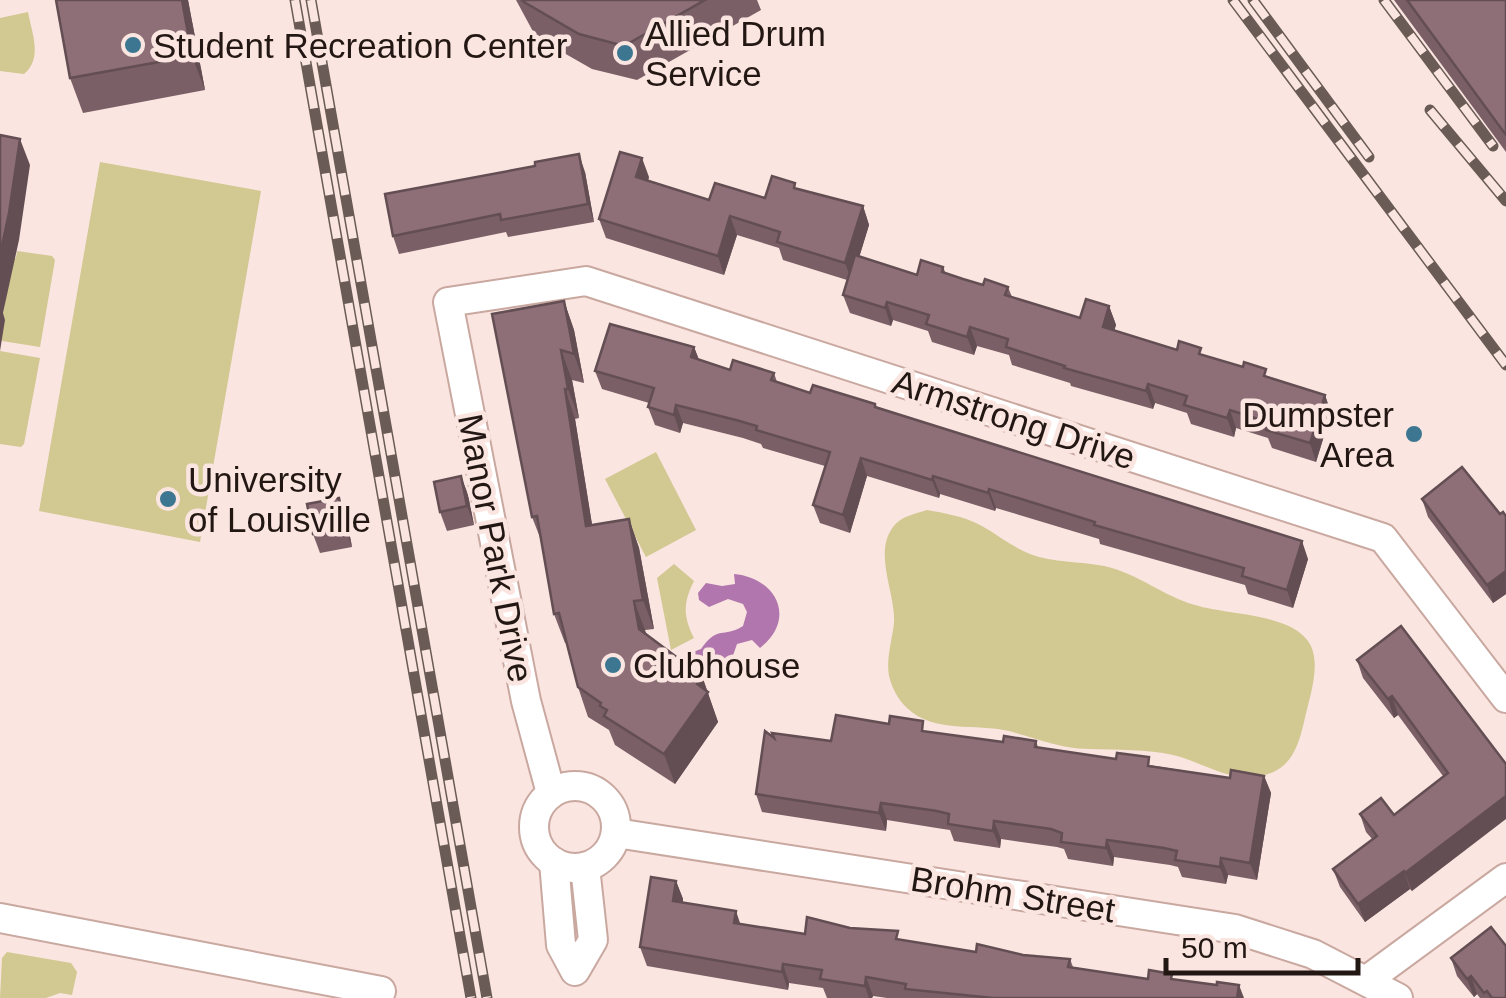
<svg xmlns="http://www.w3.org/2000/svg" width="1506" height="998" font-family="Arial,sans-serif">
	<rect width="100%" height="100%" fill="#fae5e0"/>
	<g fill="#d2c891">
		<path d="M28 12C32 34 43 58 24 74L0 71V18Z"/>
		<path d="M100 162 261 191 200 542 39 511Z"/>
		<path d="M17 251 52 256 55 260 40 347 2 341V319L13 258H16Z"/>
		<path d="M0 351 40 358 24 444 21 447 0 444Z"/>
		<path d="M656 452 696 530 646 557 605 479Z"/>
		<path d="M927 510C944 513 962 516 978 524 996 533 1010 546 1030 554 1054 563 1079 561 1104 566 1137 573 1163 596 1195 605 1226 615 1288 613 1308 641 1323 662 1309 698 1304 722 1298 748 1290 771 1260 776 1228 782 1203 762 1173 755 1147 749 1117 750 1090 749 1057 748 1040 739 1009 731 975 723 935 734 907 708 898 700 892 688 889 676 886 658 892 641 894 623 896 593 873 554 893 527 901 516 915 514 927 510Z"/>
		<path d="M674 564 694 581C683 603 683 616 694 638L671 650 657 578Z"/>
		<path d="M7 952 71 963 77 972 72 995 60 993 46 998H0L2 958Z"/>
	</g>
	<path fill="#b076ad" d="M734 574C777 578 797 619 760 648L752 640 737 644 728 670 710 672 693 652 701 649C719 624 722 639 743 626L747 612 743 604 728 599 709 607 699 600 698 593 706 583 722 586 735 584Z"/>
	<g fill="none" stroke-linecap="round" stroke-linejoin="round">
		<g stroke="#c9a8a0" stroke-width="32">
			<g id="minor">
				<circle cx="575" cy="827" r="41"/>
				<path d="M551 793 526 701 448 302 586 281 1383 538 1506 698"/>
				<path d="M616 833 1235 929 1313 954 1398 998"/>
				<path d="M554 862 561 945 575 971 593 940 585 867"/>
				<path d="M0 918 381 991"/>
				<path d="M1367 980 1506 878"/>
			</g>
		</g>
		<use href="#minor" stroke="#fff" stroke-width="28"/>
		<g stroke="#6a5b57" stroke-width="11">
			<g id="rail">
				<path d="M295 0 471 998"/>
				<path d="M311 0 487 998"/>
				<path d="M1233 0 1506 365"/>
				<path d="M1253 0 1369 157"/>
				<path d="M1384 0 1493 146"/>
				<path d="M1430 110 1506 201"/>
			</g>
		</g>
		<use href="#rail" stroke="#fae5e0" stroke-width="8" stroke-dasharray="22" stroke-linecap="butt"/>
	</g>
	<g fill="#7a5f66">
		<path d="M188 0 205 90 83 113 70 78Z"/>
		<path d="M516 0H757L761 10 637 80 592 69 536 37Z"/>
		<path d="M1394 0H1506V152Z"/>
		<path d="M585 172 594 222 508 237 506 232 399 254 393 236Z"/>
		<path d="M649 177 648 181 709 200 765 198 797 189 863 206 869 225 859 257 917 275 943 267 946 274 983 285 1008 287 1012 297 1080 318 1109 306 1116 325 1114 330 1177 350 1203 355 1325 395 1331 413 1316 462 1272 448 1268 438 1236 428 1234 437 1191 424 1187 413 1155 403 1153 409 1071 386 1070 383 1012 365 1009 355 977 346 974 355 932 342 928 331 893 320 891 326 850 313 843 295 847 280 783 260 779 248 737 235 724 275 606 238 599 219Z"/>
		<path d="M564 301 574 330 584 383 572 380 579 418 575 419 592 525 629 519 639 548 654 629 645 630 646 634 702 676 718 722 675 784 615 745 609 730 588 717 578 687 567 643H565L554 614 541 540 532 517Z"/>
		<path d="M694 347 699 360 730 370 774 373 777 382 810 393 875 404 877 407 1308 559 1293 608 1248 594 1245 585 1100 544 1099 539 996 508 995 511 940 494 939 498 867 476 850 533 820 523 813 505 825 466 763 448 761 444 743 438 683 423 680 433 655 425 648 407 649 403 602 389 595 371Z"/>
		<path d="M461 476 468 495 474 525 447 531 440 512Z"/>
		<path d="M339 498 346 516 352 547 320 553 313 534Z"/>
		<path d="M1422 499 1506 516V594L1493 603 1428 517Z"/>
		<path d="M1357 660 1506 764 1412 891 1410 889 1365 922 1340 887 1333 869 1373 840 1366 832 1360 814 1394 815 1443 776 1398 715 1394 718 1363 678Z"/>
		<path d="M927 731 1003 742 1036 741 1038 747 1230 778 1264 776 1271 793 1257 880 1228 875 1226 884 1182 877 1178 867 1170 865 1114 857 1113 866 1068 859 1064 849 1057 847 1001 839 1000 848 954 841 950 830 943 829 887 820 886 831 762 812 756 794 774 738 831 741Z"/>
		<path d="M676 881 683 899V902L741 924 805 934 901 940 976 952 1070 959 1073 967 1148 979H1174L1244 998H887L873 996 872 998H827L823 988 789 983 788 990 647 966 640 947Z"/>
		<path d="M1451 958 1506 998H1480L1477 994 1474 997 1457 976Z"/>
	</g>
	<g fill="#634e53">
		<path d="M182 0H188L205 90 192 56Z"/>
		<path d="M20 139 30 165 19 240 3 313 5 320 0 351V255Z"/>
		<path d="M579 154 585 172 594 222 588 204Z"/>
		<path d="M642 158 649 177 643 195 636 177Z"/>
		<path d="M863 206 869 225 852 281 845 263Z"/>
		<path d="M730 216 737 235 724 275 718 256Z"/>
		<path d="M564 301 574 330 584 383 574 354Z"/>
		<path d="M887 302 893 320 891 326 885 308Z"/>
		<path d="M1109 306 1116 325 1110 345 1103 327Z"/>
		<path d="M970 327 977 346 974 355 967 337Z"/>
		<path d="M694 347 701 365 691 357Z"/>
		<path d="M561 350 572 380 579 418 568 389Z"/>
		<path d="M1148 384 1155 403 1153 409 1146 391Z"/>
		<path d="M565 389 575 419 597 555 586 526Z"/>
		<path d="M1325 395 1331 413 1316 462 1310 443Z"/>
		<path d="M676 405 683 423 680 433 674 415Z"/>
		<path d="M1230 410 1236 428 1234 437 1227 418Z"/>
		<path d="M861 458 867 476 850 533 843 515Z"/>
		<path d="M461 476 468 495 474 525 467 506Z"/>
		<path d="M933 476 940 494 939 498 932 480Z"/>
		<path d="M989 489 996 508 995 511 988 493Z"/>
		<path d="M339 498 346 516 352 547 345 528Z"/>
		<path d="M629 519 639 548 654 629 643 600Z"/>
		<path d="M1302 541 1308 559 1293 608 1287 590Z"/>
		<path d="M1506 571V594L1493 603 1487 585Z"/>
		<path d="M634 601 645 630 650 658 639 629Z"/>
		<path d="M702 676 718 722 675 784 664 754 697 684Z"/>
		<path d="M1392 696 1398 715 1394 718 1388 699Z"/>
		<path d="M1264 776 1271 793 1257 880 1250 863Z"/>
		<path d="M1506 796V819L1412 891 1405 873Z"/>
		<path d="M881 803 887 820 886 831 879 813Z"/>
		<path d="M994 821 1001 839 1000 848 993 831Z"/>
		<path d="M1107 840 1114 857 1113 866 1106 848Z"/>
		<path d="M1221 858 1228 875 1226 884 1220 867Z"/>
		<path d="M1404 871 1410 889 1365 922 1358 904Z"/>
		<path d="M676 881 683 899 680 919 673 901Z"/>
		<path d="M736 911 742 929 734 923Z"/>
		<path d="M783 964 789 983 788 990 782 972Z"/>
		<path d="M1471 976 1477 994 1474 997 1467 979Z"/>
		<path d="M866 977 873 996 872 998H869L865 986Z"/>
		<path d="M1239 985 1244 998H1237Z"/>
	</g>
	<g fill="#8e6f77" stroke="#634e53" stroke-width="2.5">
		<path d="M56 0H182L192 56 70 78Z"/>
		<path d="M522 0H705L624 46 579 34 524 2Z"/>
		<path d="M1407 0H1506V135Z"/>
		<path d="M0 135 20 139 9 213 0 255Z"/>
		<path d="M620 152 642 158 636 177 709 200 715 183 765 198 772 176 795 183 794 188 863 206 845 263 777 242 780 232 730 216 718 256 599 219Z"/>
		<path d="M579 154 588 204 501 220 500 214 393 236 385 194 535 166V162Z"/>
		<path d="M855 255 917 275 921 260 943 267 942 272 963 279 983 285 985 279 1008 287 1005 295 1080 318 1086 299 1109 306 1103 327 1177 350 1179 341 1201 348 1199 354 1243 367 1244 362 1266 369 1264 376 1325 395 1310 443 1266 430 1268 422 1230 410 1227 418 1184 405 1187 396 1148 384 1146 391 1064 368 1065 366 1006 347 1008 339 970 327 967 337 926 324 929 315 887 302 885 308 843 295Z"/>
		<path d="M564 301 574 354 561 350 568 389H565L586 526 629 519 643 600 634 601 639 629 702 676 697 684 708 692 664 754 604 716 607 710 600 706 601 703 578 687 559 613 554 614 537 516 532 517 492 314Z"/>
		<path d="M610 324 694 347 691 357 730 370 733 360 774 373 771 380 810 393 813 385 875 404V407L1302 541 1287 590 1242 576 1244 568 1094 525 1095 522 989 489 988 493 933 476 932 480 861 458 843 515 813 505 830 452 756 430 757 426 736 420 676 405 674 415 648 407 654 388 595 371Z"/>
		<path d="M1462 467 1500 514 1503 512 1506 516V571L1487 585 1422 499Z"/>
		<path d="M461 476 467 506 440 512 434 482Z"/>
		<path d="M339 498 345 528 313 534 307 504Z"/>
		<path d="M1401 626 1506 764V796L1405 873 1404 871 1358 904 1333 869 1377 836 1360 814 1381 798 1394 815 1448 773 1392 696 1388 699 1357 660Z"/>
		<path d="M836 715 889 724 890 716 923 721 922 731 1003 742 1004 736 1036 741 1035 747 1116 759 1117 753 1149 757 1148 766 1230 778 1231 770 1264 776 1250 863 1221 858 1220 867 1175 860 1177 851 1164 848 1107 840 1106 848 1061 842 1062 833 1051 829 994 821 993 831 948 824 949 814 937 811 881 803 879 813 756 794 765 731 774 738 772 733 831 741Z"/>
		<path d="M651 877 676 881 673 901 736 911 734 923 805 934 807 917 850 928 898 931 896 939 976 952 977 944 1023 955 1070 959 1068 967 1148 979 1149 970 1172 974 1171 979 1217 985V982L1239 985 1237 998H993L905 989 906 984 866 977 865 986 820 979 822 970 783 964 782 972 640 947Z"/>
		<path d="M1491 927 1506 946V998H1492L1487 991 1484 993 1471 976 1467 979 1451 958Z"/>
	</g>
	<g fill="#3d7690" stroke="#fae5e0" stroke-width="4">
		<circle cx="133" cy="45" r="10"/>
		<circle cx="625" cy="53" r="10"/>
		<circle cx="1414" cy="434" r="10"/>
		<circle cx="168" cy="499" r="10"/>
		<circle cx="613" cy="665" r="10"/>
	</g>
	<g text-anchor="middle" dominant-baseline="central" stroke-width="9" stroke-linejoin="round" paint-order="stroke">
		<g font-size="35" fill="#231714" stroke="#fae5e0" text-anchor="start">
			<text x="645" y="33">Allied Drum<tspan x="645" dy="40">Service</tspan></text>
			<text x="153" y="45">Student Recreation Center</text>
			<text x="1394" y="414" text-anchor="end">Dumpster<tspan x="1394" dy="40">Area</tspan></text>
			<text x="188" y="479">University<tspan x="188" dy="40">of Louisville</tspan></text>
			<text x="633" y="665">Clubhouse</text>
		</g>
		<g font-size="35" fill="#231714" stroke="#fae5e0">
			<text transform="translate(1014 419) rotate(18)">Armstrong Drive</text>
			<text transform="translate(496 548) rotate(79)">Manor Park Drive</text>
			<text transform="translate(1013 894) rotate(9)">Brohm Street</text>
		</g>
	</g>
	<path d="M1166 958v15h192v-15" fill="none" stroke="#231714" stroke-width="5"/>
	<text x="1181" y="958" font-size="30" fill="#231714" stroke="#fae5e0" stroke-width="8" paint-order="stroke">50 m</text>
</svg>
